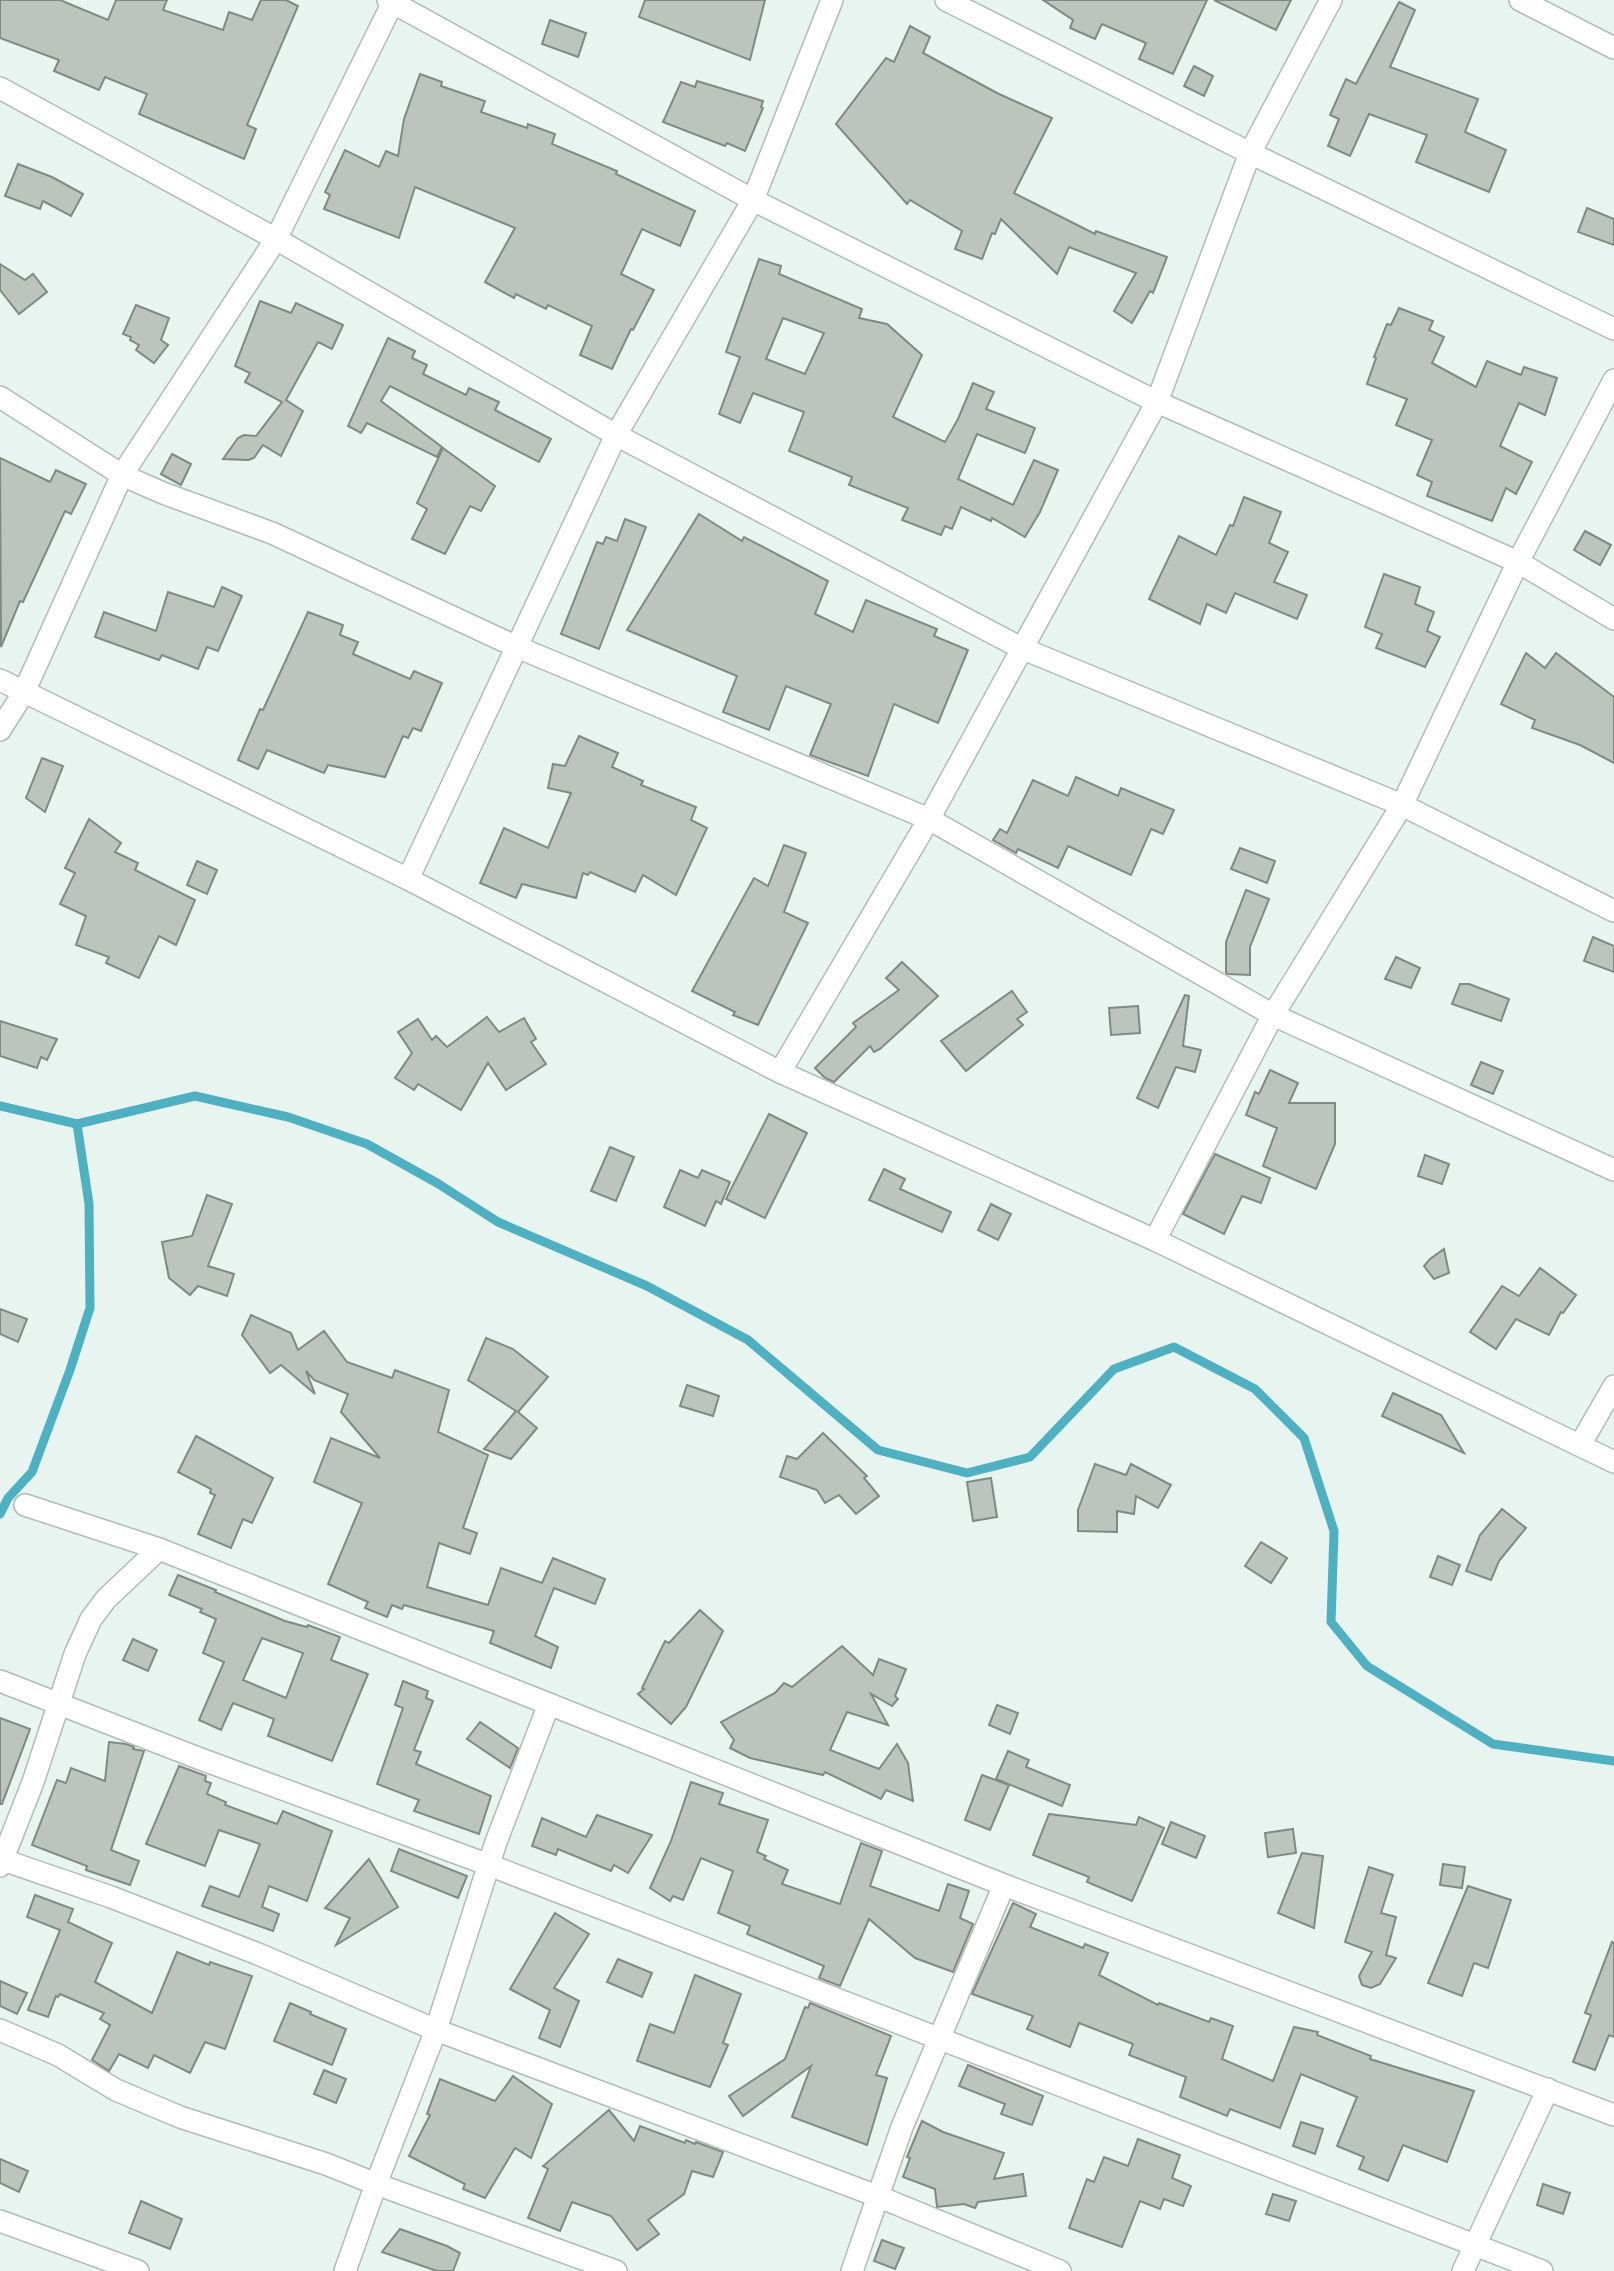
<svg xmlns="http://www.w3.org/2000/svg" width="1614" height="2271" font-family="Ubuntu,sans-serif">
	<rect width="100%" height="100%" fill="#e8f4f0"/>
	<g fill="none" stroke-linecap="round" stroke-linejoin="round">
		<g stroke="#4fb0c1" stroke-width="9">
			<path d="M0 1106 77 1124 195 1096 288 1117 367 1144 437 1183 498 1222 647 1286 748 1340 878 1450 967 1473 1030 1457 1114 1369 1174 1347 1255 1389 1304 1438 1334 1531 1331 1622 1367 1666 1493 1744 1614 1761"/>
			<path d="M0 1514 8 1498 32 1472 70 1370 90 1308 89 1204 77 1124"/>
		</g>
	</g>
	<g fill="#bbc4bd" stroke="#808983" stroke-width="2" fill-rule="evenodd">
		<path d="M0 0H60L108 20 116 0H167L163 10 223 30 229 12 252 20 261 0H286L298 6 247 125 256 129 244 159 139 114 147 94 105 77 99 90 54 71 59 60 0 38Z"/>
		<path d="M645 0H765L750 60 639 17Z"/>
		<path d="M1043 0H1207L1173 74 1139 59 1146 43 1102 24 1095 39 1070 28 1073 20Z"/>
		<path d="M1214 0H1291L1276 30Z"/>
		<path d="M1399 2 1415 10 1390 67 1478 99 1465 132 1506 150 1489 192 1416 162 1427 135 1369 114 1350 156 1328 146 1339 119 1330 115 1346 79 1356 84Z"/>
		<path d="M550 20 586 33 578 57 542 44Z"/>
		<path d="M910 26 930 37 923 53 997 93 1052 118 1014 193 1095 234 1096 231 1167 257 1153 293 1150 291 1132 323 1114 311 1136 273 1069 247 1057 274 1001 219 995 234 992 233 982 259 955 249 962 231 910 200 907 204 836 124 886 58 894 62Z"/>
		<path d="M1194 66 1213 76 1204 96 1184 86Z"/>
		<path d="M420 74 442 82 441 86 485 101 481 112 527 128 528 124 555 134 552 144 617 171 616 174 695 211 680 246 642 229 621 274 654 290 633 330 631 329 612 369 580 355 592 326 548 305 546 309 516 294 514 298 485 282 515 228 415 187 399 238 324 209 330 195 325 192 345 150 379 167 386 151 398 156 404 119Z"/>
		<path d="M697 81 763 101 761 107 763 108 745 151 727 143 725 146 663 122 681 82 695 87Z"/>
		<path d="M18 164 52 177 83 194 71 216 43 201 40 209 5 196Z"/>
		<path d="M1587 208 1614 219V245L1578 232Z"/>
		<path d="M759 259 781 266 779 274 862 309 859 318 887 324 922 355 893 417 945 442 958 419 973 383 994 392 986 409 1035 428 1025 453 977 434 958 479 1013 505 1034 460 1058 470 1040 512 1025 537 992 518 991 521 961 507 952 529 945 526 941 535 902 520 908 508 849 485 852 477 789 451 804 412 753 393 740 423 719 414 740 357 726 352ZM783 318 824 333 805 374 766 359Z"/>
		<path d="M0 264 25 280 33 274 47 292 19 314 0 290Z"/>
		<path d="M260 301 291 313 296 303 343 325 332 349 318 342 286 400 303 411 281 456 263 445 254 458 248 460 223 459 238 438 244 435 256 436 282 402 245 382 250 373 235 366Z"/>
		<path d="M136 305 169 318 161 340 168 345 154 363 136 350 139 345 130 340 131 337 123 334Z"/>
		<path d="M1399 308 1433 321 1429 330 1444 337 1432 363 1476 387 1487 361 1521 375 1524 367 1557 378 1545 415 1519 403 1500 446 1532 462 1516 494 1506 488 1492 521 1427 496 1432 482 1417 475 1432 440 1396 425 1407 399 1367 384 1376 358 1374 357 1387 324 1391 325Z"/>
		<path d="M388 338 415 351 412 358 427 365 423 374 466 395 469 388 499 402 495 410 551 439 539 462 390 386 381 401 442 447 437 457 367 423 361 433 348 426Z"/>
		<path d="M443 448 495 486 481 511 470 506 445 554 412 539 427 509 417 503Z"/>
		<path d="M172 454 191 464 181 485 161 474Z"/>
		<path d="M0 458 50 482 56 470 86 484 71 514 65 511 23 602 20 601 1 647Z"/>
		<path d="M1244 497 1281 512 1269 543 1288 552 1274 582 1307 595 1297 619 1235 593 1226 613 1207 604 1200 624 1149 599 1179 536 1216 555 1230 525 1233 526Z"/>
		<path d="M699 514 742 541 744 537 828 581 815 614 853 632 866 600 937 629 934 636 968 650 938 723 894 704 868 776 810 755 831 704 786 686 769 730 723 712 737 676 627 630Z"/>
		<path d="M625 519 646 527 599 649 561 634 597 542 603 544 606 537 617 541Z"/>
		<path d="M1585 531 1611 545 1600 565 1574 550Z"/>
		<path d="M1384 574 1420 587 1415 604 1434 612 1427 631 1440 637 1425 667 1376 648 1382 634 1365 627Z"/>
		<path d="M222 587 242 596 218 651 207 647 198 669 162 655 159 660 95 637 104 612 156 631 168 592 214 607Z"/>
		<path d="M308 612 343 625 340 635 358 642 353 654 410 679 414 671 442 683 421 731 413 728 408 738 403 736 385 777 328 765 324 773 267 750 258 769 238 760 260 709 263 710Z"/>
		<path d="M1526 653 1545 668 1556 653 1614 697V763L1580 745 1532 728 1535 720 1501 704Z"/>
		<path d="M579 736 618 753 612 767 643 781 641 785 696 807 691 820 707 828 676 895 643 875 635 892 590 872 588 875 583 873 576 898 522 884 516 898 480 883 504 828 548 848 571 793 548 788 553 764 565 766Z"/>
		<path d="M42 758 63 766 45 812 26 798Z"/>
		<path d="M1076 777 1118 796 1121 788 1174 810 1163 834 1151 829 1131 875 1068 846 1058 868 1018 849 1016 853 993 840 1000 829 1007 833 1033 780 1068 796Z"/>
		<path d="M89 819 121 843 115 852 138 863 135 870 195 900 176 945 159 936 139 978 106 963 109 957 76 945 86 916 60 904 75 873 65 868Z"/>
		<path d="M784 845 806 853 784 912 808 923 758 1025 733 1015 735 1012 692 991 754 878 768 886Z"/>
		<path d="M1240 848 1275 861 1267 883 1231 869Z"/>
		<path d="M197 861 217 870 207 894 187 885Z"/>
		<path d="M1246 890 1269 899 1250 947V975L1228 974 1226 973V942Z"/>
		<path d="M1593 937 1614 946V972L1584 961Z"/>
		<path d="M1396 957 1420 968 1411 988 1385 979Z"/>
		<path d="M902 962 938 996 880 1049 874 1052 870 1046 834 1082 825 1078 815 1068 856 1027 853 1023 899 990 886 978Z"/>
		<path d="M1460 984H1469L1509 999 1501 1021 1452 1004Z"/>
		<path d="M1012 991 1027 1012 1017 1019 1023 1025 966 1071 941 1041Z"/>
		<path d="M1185 995 1189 996 1183 1046 1201 1050 1195 1072 1176 1067 1158 1108 1137 1098Z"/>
		<path d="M1138 1006 1140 1033 1111 1035 1109 1008Z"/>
		<path d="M487 1017 499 1032 524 1018 536 1039 531 1042 546 1064 506 1090 488 1063 461 1110 418 1084 414 1090 395 1078 412 1053 398 1032 418 1019 432 1040 436 1036 447 1047Z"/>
		<path d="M0 1021 57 1039 47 1060 41 1057 37 1068 0 1056Z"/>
		<path d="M1481 1062 1503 1071 1493 1094 1471 1085Z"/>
		<path d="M1270 1070 1298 1083 1289 1103H1335V1144L1316 1189 1263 1166 1277 1128 1246 1115 1255 1092 1259 1094Z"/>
		<path d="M769 1114 807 1133 765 1218 726 1199Z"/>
		<path d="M610 1147 634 1157 616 1201 591 1191Z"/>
		<path d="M1215 1154 1270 1178 1261 1203 1242 1196 1224 1234 1183 1214Z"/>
		<path d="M1425 1155 1449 1164 1442 1184 1418 1176Z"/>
		<path d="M884 1169 905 1179 900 1189 951 1212 942 1232 869 1200Z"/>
		<path d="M680 1170 698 1178 702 1170 730 1182 721 1204 716 1201 705 1226 664 1207Z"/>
		<path d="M207 1195 232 1204 208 1266 234 1274 227 1296 198 1286 190 1295 169 1278 162 1242 192 1236Z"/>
		<path d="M991 1204 1011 1214 998 1240 978 1230Z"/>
		<path d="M1444 1249 1449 1273 1434 1279 1424 1266 1430 1259Z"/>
		<path d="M1540 1268 1576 1295 1563 1313 1561 1312 1549 1335 1516 1319 1496 1349 1470 1332 1502 1286 1519 1296Z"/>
		<path d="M0 1309 27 1319 18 1342 0 1334Z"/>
		<path d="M251 1315 291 1333 298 1350 324 1331 347 1362 392 1378 395 1370 449 1390 438 1432 488 1455 463 1528 477 1533 470 1554 439 1543 427 1587 488 1605 501 1568 542 1583 553 1558 605 1579 595 1604 554 1588 535 1636 558 1647 551 1668 490 1643 494 1631 404 1605 402 1609 392 1605 387 1617 365 1608 368 1602 328 1584 362 1503 314 1482 331 1438 380 1458 341 1412 348 1394 314 1380 306 1371 315 1394 281 1365 270 1373 242 1335Z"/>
		<path d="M486 1338 513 1349 548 1377 518 1412 537 1428 511 1459 484 1449 516 1411 468 1380Z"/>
		<path d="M687 1385 719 1396 713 1416 680 1406Z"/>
		<path d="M1393 1393 1441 1415 1464 1453 1382 1416Z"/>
		<path d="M823 1433 867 1476 864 1478 879 1496 856 1514 839 1495 825 1503 817 1490 780 1477 787 1456 797 1459Z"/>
		<path d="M196 1436 273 1478 252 1523 243 1519 231 1548 198 1534 215 1495 210 1493 211 1489 178 1472Z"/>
		<path d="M1095 1464 1126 1475 1131 1464 1171 1485 1158 1508 1136 1496 1134 1514 1117 1511V1532L1078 1531V1510Z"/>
		<path d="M991 1478 997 1517 973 1521 967 1482Z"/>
		<path d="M1502 1509 1526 1528 1499 1561 1491 1580 1466 1571 1480 1535Z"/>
		<path d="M1261 1542 1287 1558 1271 1583 1245 1566Z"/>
		<path d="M1438 1556 1460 1565 1452 1585 1430 1577Z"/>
		<path d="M178 1575 216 1590 215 1592 285 1621 307 1627 308 1625 340 1637 331 1660 368 1674 332 1761 268 1736 274 1719 233 1703 221 1730 199 1720 224 1662 203 1653 216 1619 200 1612 202 1609 169 1595ZM262 1638 303 1653 286 1698 243 1680Z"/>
		<path d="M700 1610 723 1631 686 1707 671 1724 638 1694 644 1689 642 1688 665 1641 669 1643Z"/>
		<path d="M133 1639 157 1650 148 1671 123 1660Z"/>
		<path d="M842 1646 873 1675 879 1659 906 1669 895 1696 898 1699 892 1706 871 1694 888 1725 847 1712 830 1750 879 1769 897 1744 908 1763 913 1801 886 1790 881 1799 825 1772 823 1775 750 1758 730 1748 734 1740 721 1722 775 1693 784 1683 792 1687Z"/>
		<path d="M403 1681 428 1691 426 1698 433 1701 414 1750 421 1752 416 1764 491 1796 479 1834 414 1811 419 1800 377 1784 403 1708 395 1705Z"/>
		<path d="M997 1705 1018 1713 1010 1734 989 1725Z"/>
		<path d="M0 1718 30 1729 2 1804H0Z"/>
		<path d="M480 1722 518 1748 510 1768 467 1739Z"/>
		<path d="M109 1742 126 1744 134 1747 133 1749 144 1751 111 1850 139 1861 130 1885 86 1870 87 1866 32 1845 57 1780 66 1783 71 1768 105 1781Z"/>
		<path d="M1008 1751 1029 1760 1026 1767 1070 1785 1062 1806 996 1779Z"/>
		<path d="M179 1766 206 1776 205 1781 211 1783 207 1794 226 1802 225 1805 277 1824 283 1811 332 1831 307 1901 269 1886 262 1907 279 1914 273 1931 202 1906 210 1886 239 1897 260 1844 219 1830 205 1866 146 1844Z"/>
		<path d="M982 1775 1009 1785 990 1830 965 1820Z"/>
		<path d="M691 1782 723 1793 719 1804 768 1820 757 1852 766 1856 764 1859 788 1870 782 1884 840 1904 861 1843 882 1851 870 1886 939 1911 948 1884 969 1891 960 1918 973 1924 953 1972 915 1958 869 1919 840 1986 819 1978 824 1966 747 1934 750 1926 718 1913 733 1871 701 1858 683 1900 673 1896 670 1901 650 1888 671 1841Z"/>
		<path d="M1049 1814 1136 1825 1139 1817 1164 1828 1132 1901 1087 1882 1089 1877 1033 1855Z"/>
		<path d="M597 1815 652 1835 628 1873 614 1865 611 1871 558 1849 556 1855 532 1846 542 1818 586 1837Z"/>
		<path d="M1171 1822 1205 1836 1196 1858 1162 1844Z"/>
		<path d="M1293 1829 1296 1853 1268 1857 1265 1833Z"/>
		<path d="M399 1849 467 1876 458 1898 391 1871Z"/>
		<path d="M1302 1853 1323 1856 1314 1928 1278 1913Z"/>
		<path d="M369 1859 398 1907 336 1945 350 1918 325 1908Z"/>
		<path d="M1443 1864 1465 1867 1462 1888 1440 1885Z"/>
		<path d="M1369 1867 1393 1875 1381 1913 1396 1917 1386 1955 1396 1958 1380 1984 1371 1988 1362 1985 1359 1976 1372 1952 1345 1942Z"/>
		<path d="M1468 1886 1511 1900 1488 1968 1474 1963 1462 1996 1428 1983Z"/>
		<path d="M35 1895 73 1909 68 1922 112 1943 95 1982 152 2013 177 1952 209 1965 210 1962 252 1976 225 2049 205 2042 190 2073 154 2055 148 2068 119 2054 109 2071 92 2060 110 2025 100 2019 104 2013 60 1994 58 1997 56 1996 48 2017 28 2010 60 1930 27 1917Z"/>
		<path d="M1013 1903 1036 1914 1030 1927 1083 1948 1085 1944 1108 1953 1099 1975 1158 2005 1159 2003 1209 2022 1211 2018 1233 2026 1222 2059 1273 2081 1294 2027 1318 2032 1317 2035 1371 2056 1370 2059 1474 2091 1447 2162 1403 2145 1388 2181 1359 2169 1364 2157 1337 2146 1357 2097 1301 2074 1280 2128 1230 2109 1227 2116 1180 2097 1186 2077 1129 2055 1133 2044 1079 2023 1070 2047 1027 2029 1033 2016 972 1994Z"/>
		<path d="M555 1913 589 1934 554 1988 579 2001 560 2047 539 2038 550 2010 510 1989Z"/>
		<path d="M1612 1942 1614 1943V2037L1609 2035 1595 2070 1573 2062 1591 2015 1585 2013Z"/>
		<path d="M618 1959 652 1973 642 1997 607 1982Z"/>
		<path d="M695 1975 741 1994 723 2043 728 2045 710 2087 637 2061 650 2024 674 2033Z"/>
		<path d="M0 1981 27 1993 17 2014 0 2006Z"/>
		<path d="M290 2003 311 2012 310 2014 346 2029 332 2065 274 2041Z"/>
		<path d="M810 2003 891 2036 876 2075 887 2078 867 2145 792 2117 811 2066 743 2116 729 2096 785 2059 805 2007 808 2008Z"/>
		<path d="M968 2065 1043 2096 1032 2125 1001 2114 1005 2104 959 2086Z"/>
		<path d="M324 2070 346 2079 336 2103 314 2094Z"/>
		<path d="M513 2076 552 2104 531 2158 515 2148 485 2198 463 2189 465 2184 409 2156 430 2115 427 2114 440 2079 495 2101Z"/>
		<path d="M609 2110 634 2141 640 2126 685 2143 686 2140 695 2144 696 2142 723 2152 713 2177 692 2171 684 2194 648 2220 659 2234 637 2250 611 2216 572 2202 560 2231 528 2218 548 2169 543 2166Z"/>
		<path d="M922 2121 943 2132 1004 2153 994 2179 1023 2174 1026 2196 978 2202 975 2208 964 2204 937 2207 935 2189 903 2177 910 2158 907 2157Z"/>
		<path d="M1301 2122 1323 2129 1315 2154 1293 2146Z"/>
		<path d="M1138 2139 1180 2155 1172 2178 1191 2186 1183 2206 1164 2199 1160 2209 1140 2201 1122 2247 1069 2228 1087 2179 1094 2182 1104 2157 1128 2166Z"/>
		<path d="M0 2159 28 2171 19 2192 0 2183Z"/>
		<path d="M1543 2184 1570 2193 1563 2214 1537 2205Z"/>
		<path d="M1273 2194 1296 2201 1289 2221 1266 2214Z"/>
		<path d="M141 2201 182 2219 170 2249 129 2233Z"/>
		<path d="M400 2229 447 2246 460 2253 453 2271H437L382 2252Z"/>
		<path d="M882 2240 904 2248 895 2269 874 2261Z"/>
	</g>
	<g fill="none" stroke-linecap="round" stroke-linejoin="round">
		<g stroke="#b1bcb9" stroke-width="24">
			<g id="minor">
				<path d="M388 0 753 200 1157 402 1518 562 1614 619"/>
				<path d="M946 0 1250 153 1614 329"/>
				<path d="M1520 0 1614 48"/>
				<path d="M0 88 276 239 616 435 1021 648 1402 805 1614 911"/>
				<path d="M0 397 122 475 163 493 272 533 517 647 929 819 1273 1015 1614 1170"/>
				<path d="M0 680 408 879 780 1072 1155 1240 1614 1462"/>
				<path d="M0 730 24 692 122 475 276 239 394 0"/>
				<path d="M408 879 616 435 753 200 832 0"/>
				<path d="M780 1072 929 819 1157 402 1250 153 1331 0"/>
				<path d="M1155 1240 1273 1015 1402 805 1518 562 1614 380"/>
				<path d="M1580 1445 1614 1386"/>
				<path d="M25 1505 159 1549 1004 1885 1614 2115"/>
				<path d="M0 1681 198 1758 489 1865 1542 2271"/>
				<path d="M0 1859 111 1897 258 1954 436 2030 877 2196 1060 2271"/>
				<path d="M0 1866 33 1782 75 1654 91 1619 106 1599 159 1549"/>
				<path d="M0 2030 58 2055 116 2090 180 2117 326 2164 376 2184 616 2271"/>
				<path d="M0 2221 138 2271"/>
				<path d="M345 2271 376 2184 436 2030 496 1842 549 1704"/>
				<path d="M852 2271 902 2127 1004 1885"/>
				<path d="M1463 2271 1548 2089"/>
			</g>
		</g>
		<use href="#minor" stroke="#fff" stroke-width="21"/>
	</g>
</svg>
